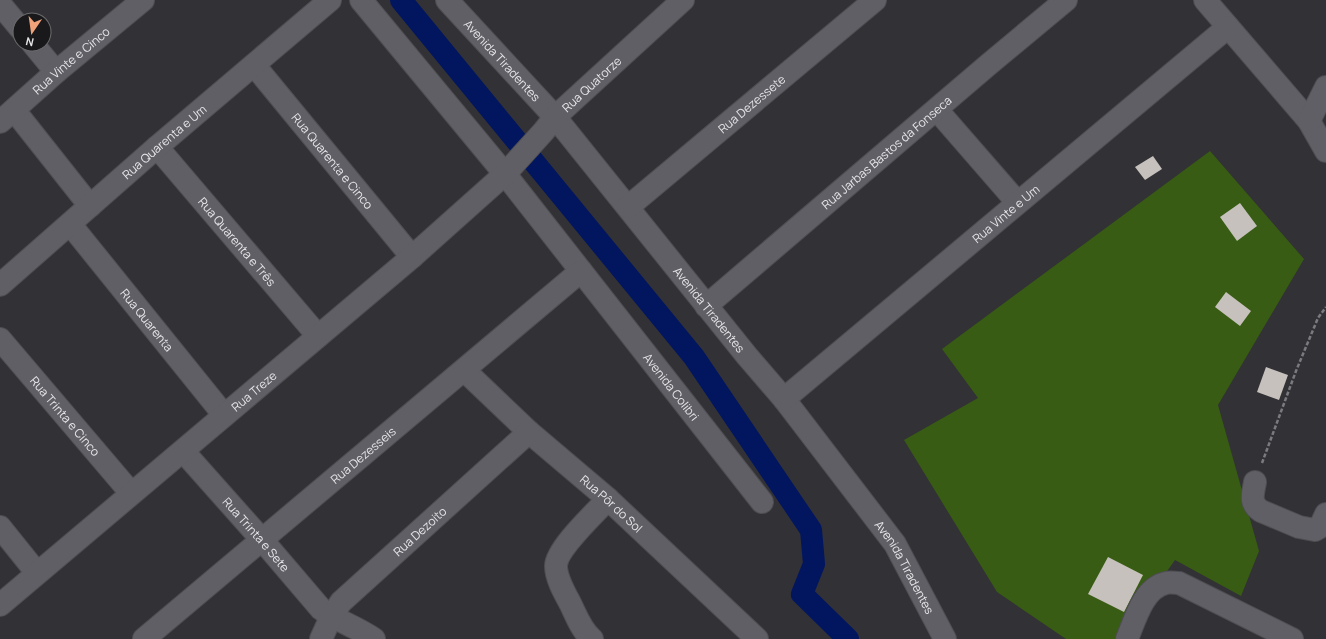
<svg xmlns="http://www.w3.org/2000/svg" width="1326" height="639" font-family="Manrope,sans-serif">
	<rect width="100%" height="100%" fill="#323136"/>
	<path fill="#385c13" d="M1210 151 1304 259 1218 405 1259 551 1241 596 1175 560 1119 639H1066L997 592 904 440 978 398 942 349Z"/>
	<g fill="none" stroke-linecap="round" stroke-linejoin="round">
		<path stroke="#01165f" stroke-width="22" d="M401 0 694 357 811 530 814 564 802 594 848 639"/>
	</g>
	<g fill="#c6c1bc">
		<path d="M1153 156 1162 169 1145 180 1135 167Z"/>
		<path d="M1240 203 1257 226 1237 241 1220 217Z"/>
		<path d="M1226 292 1251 311 1240 326 1215 307Z"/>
		<path d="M1266 367 1288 375 1279 400 1257 392Z"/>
		<path d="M1108 557 1143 575 1124 612 1088 594Z"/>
	</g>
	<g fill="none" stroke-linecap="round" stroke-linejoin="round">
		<g stroke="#4e4e52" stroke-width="24">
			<g id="minor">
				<path id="s1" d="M361 0 505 174 762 502"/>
				<path id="s2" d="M447 0 555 117 747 356 784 399 895 544 945 639"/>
				<path d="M1205 0 1309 121 1326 151"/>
				<path d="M0 4 20 28"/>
				<path d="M33 44 56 72"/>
				<path id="s3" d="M254 65 412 257"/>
				<path d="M14 110 90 206"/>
				<path d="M937 110 1017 202"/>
				<path d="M1309 121 1326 87"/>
				<path id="s4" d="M0 122 56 72 143 0"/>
				<path id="s5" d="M157 147 318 336"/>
				<path id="s6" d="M628 207 875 0"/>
				<path id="s7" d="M70 224 224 415"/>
				<path id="s8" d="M0 285 157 147 330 0"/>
				<path id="s9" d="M706 306 988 65 1066 0"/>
				<path id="s10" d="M0 339 131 493"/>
				<path id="s11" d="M464 370 529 432 608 499 757 639"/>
				<path id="s12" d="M784 399 1228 27"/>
				<path id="s13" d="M183 451 263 541 321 609C337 621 357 627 374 639"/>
				<path d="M1255 482C1253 494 1249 503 1261 511L1299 527 1315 530 1320 527 1326 514"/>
				<path d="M0 527 37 573"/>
				<path id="s14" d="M0 605 412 257 505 174 544 131 555 117 683 0"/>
				<path id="s15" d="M144 639 581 271"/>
				<path id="s16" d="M321 639 331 617 341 602 529 432"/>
				<path d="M592 639C581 630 576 615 570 603 564 592 556 578 556 566 556 549 596 512 608 499"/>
				<path d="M1127 639C1135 620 1143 588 1166 583 1170 582 1175 583 1179 583L1292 639"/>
			</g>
		</g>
		<path stroke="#7b7b7f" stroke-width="2.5" stroke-dasharray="4 2" stroke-linecap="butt" d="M1262 463 1296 371 1318 318 1326 307"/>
		<use href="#minor" stroke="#605f65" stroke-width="22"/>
	</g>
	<g text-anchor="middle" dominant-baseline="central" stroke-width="4" stroke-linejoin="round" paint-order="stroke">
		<g font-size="12" fill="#e6e6e9" stroke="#19191b">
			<text stroke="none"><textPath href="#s2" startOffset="82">Avenida Tiradentes</textPath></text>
			<text stroke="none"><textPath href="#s4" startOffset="94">Rua Vinte e Cinco</textPath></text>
			<text stroke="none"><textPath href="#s14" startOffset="789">Rua Quatorze</textPath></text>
			<text stroke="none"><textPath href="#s6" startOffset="161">Rua Dezessete</textPath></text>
			<text stroke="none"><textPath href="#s8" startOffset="218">Rua Quarenta e Um</textPath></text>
			<text stroke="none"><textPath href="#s9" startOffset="237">Rua Jarbas Bastos da Fonseca</textPath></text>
			<text stroke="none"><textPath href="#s3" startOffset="124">Rua Quarenta e Cinco</textPath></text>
			<text stroke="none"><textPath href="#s12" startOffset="289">Rua Vinte e Um</textPath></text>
			<text stroke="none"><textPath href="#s5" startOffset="124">Rua Quarenta e Três</textPath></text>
			<text stroke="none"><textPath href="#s2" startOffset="406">Avenida Tiradentes</textPath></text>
			<text stroke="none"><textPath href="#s7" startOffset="123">Rua Quarenta</textPath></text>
			<text stroke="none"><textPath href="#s1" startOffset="496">Avenida Colibri</textPath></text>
			<text stroke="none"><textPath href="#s14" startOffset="332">Rua Treze</textPath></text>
			<text stroke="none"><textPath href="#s10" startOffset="101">Rua Trinta e Cinco</textPath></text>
			<text stroke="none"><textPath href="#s15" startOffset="286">Rua Dezesseis</textPath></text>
			<text stroke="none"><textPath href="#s11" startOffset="199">Rua Pôr do Sol</textPath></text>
			<text stroke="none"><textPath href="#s16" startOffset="148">Rua Dezoito</textPath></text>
			<text stroke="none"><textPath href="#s13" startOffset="111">Rua Trinta e Sete</textPath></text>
			<text stroke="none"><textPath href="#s2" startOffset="730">Avenida Tiradentes</textPath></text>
		</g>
	</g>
	<g transform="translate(32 32) rotate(193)"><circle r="19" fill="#19191b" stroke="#6b6b6d"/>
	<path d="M0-3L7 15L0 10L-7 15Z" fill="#f0a27a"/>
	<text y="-6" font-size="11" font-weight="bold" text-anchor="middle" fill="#e6e6e9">N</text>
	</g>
</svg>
